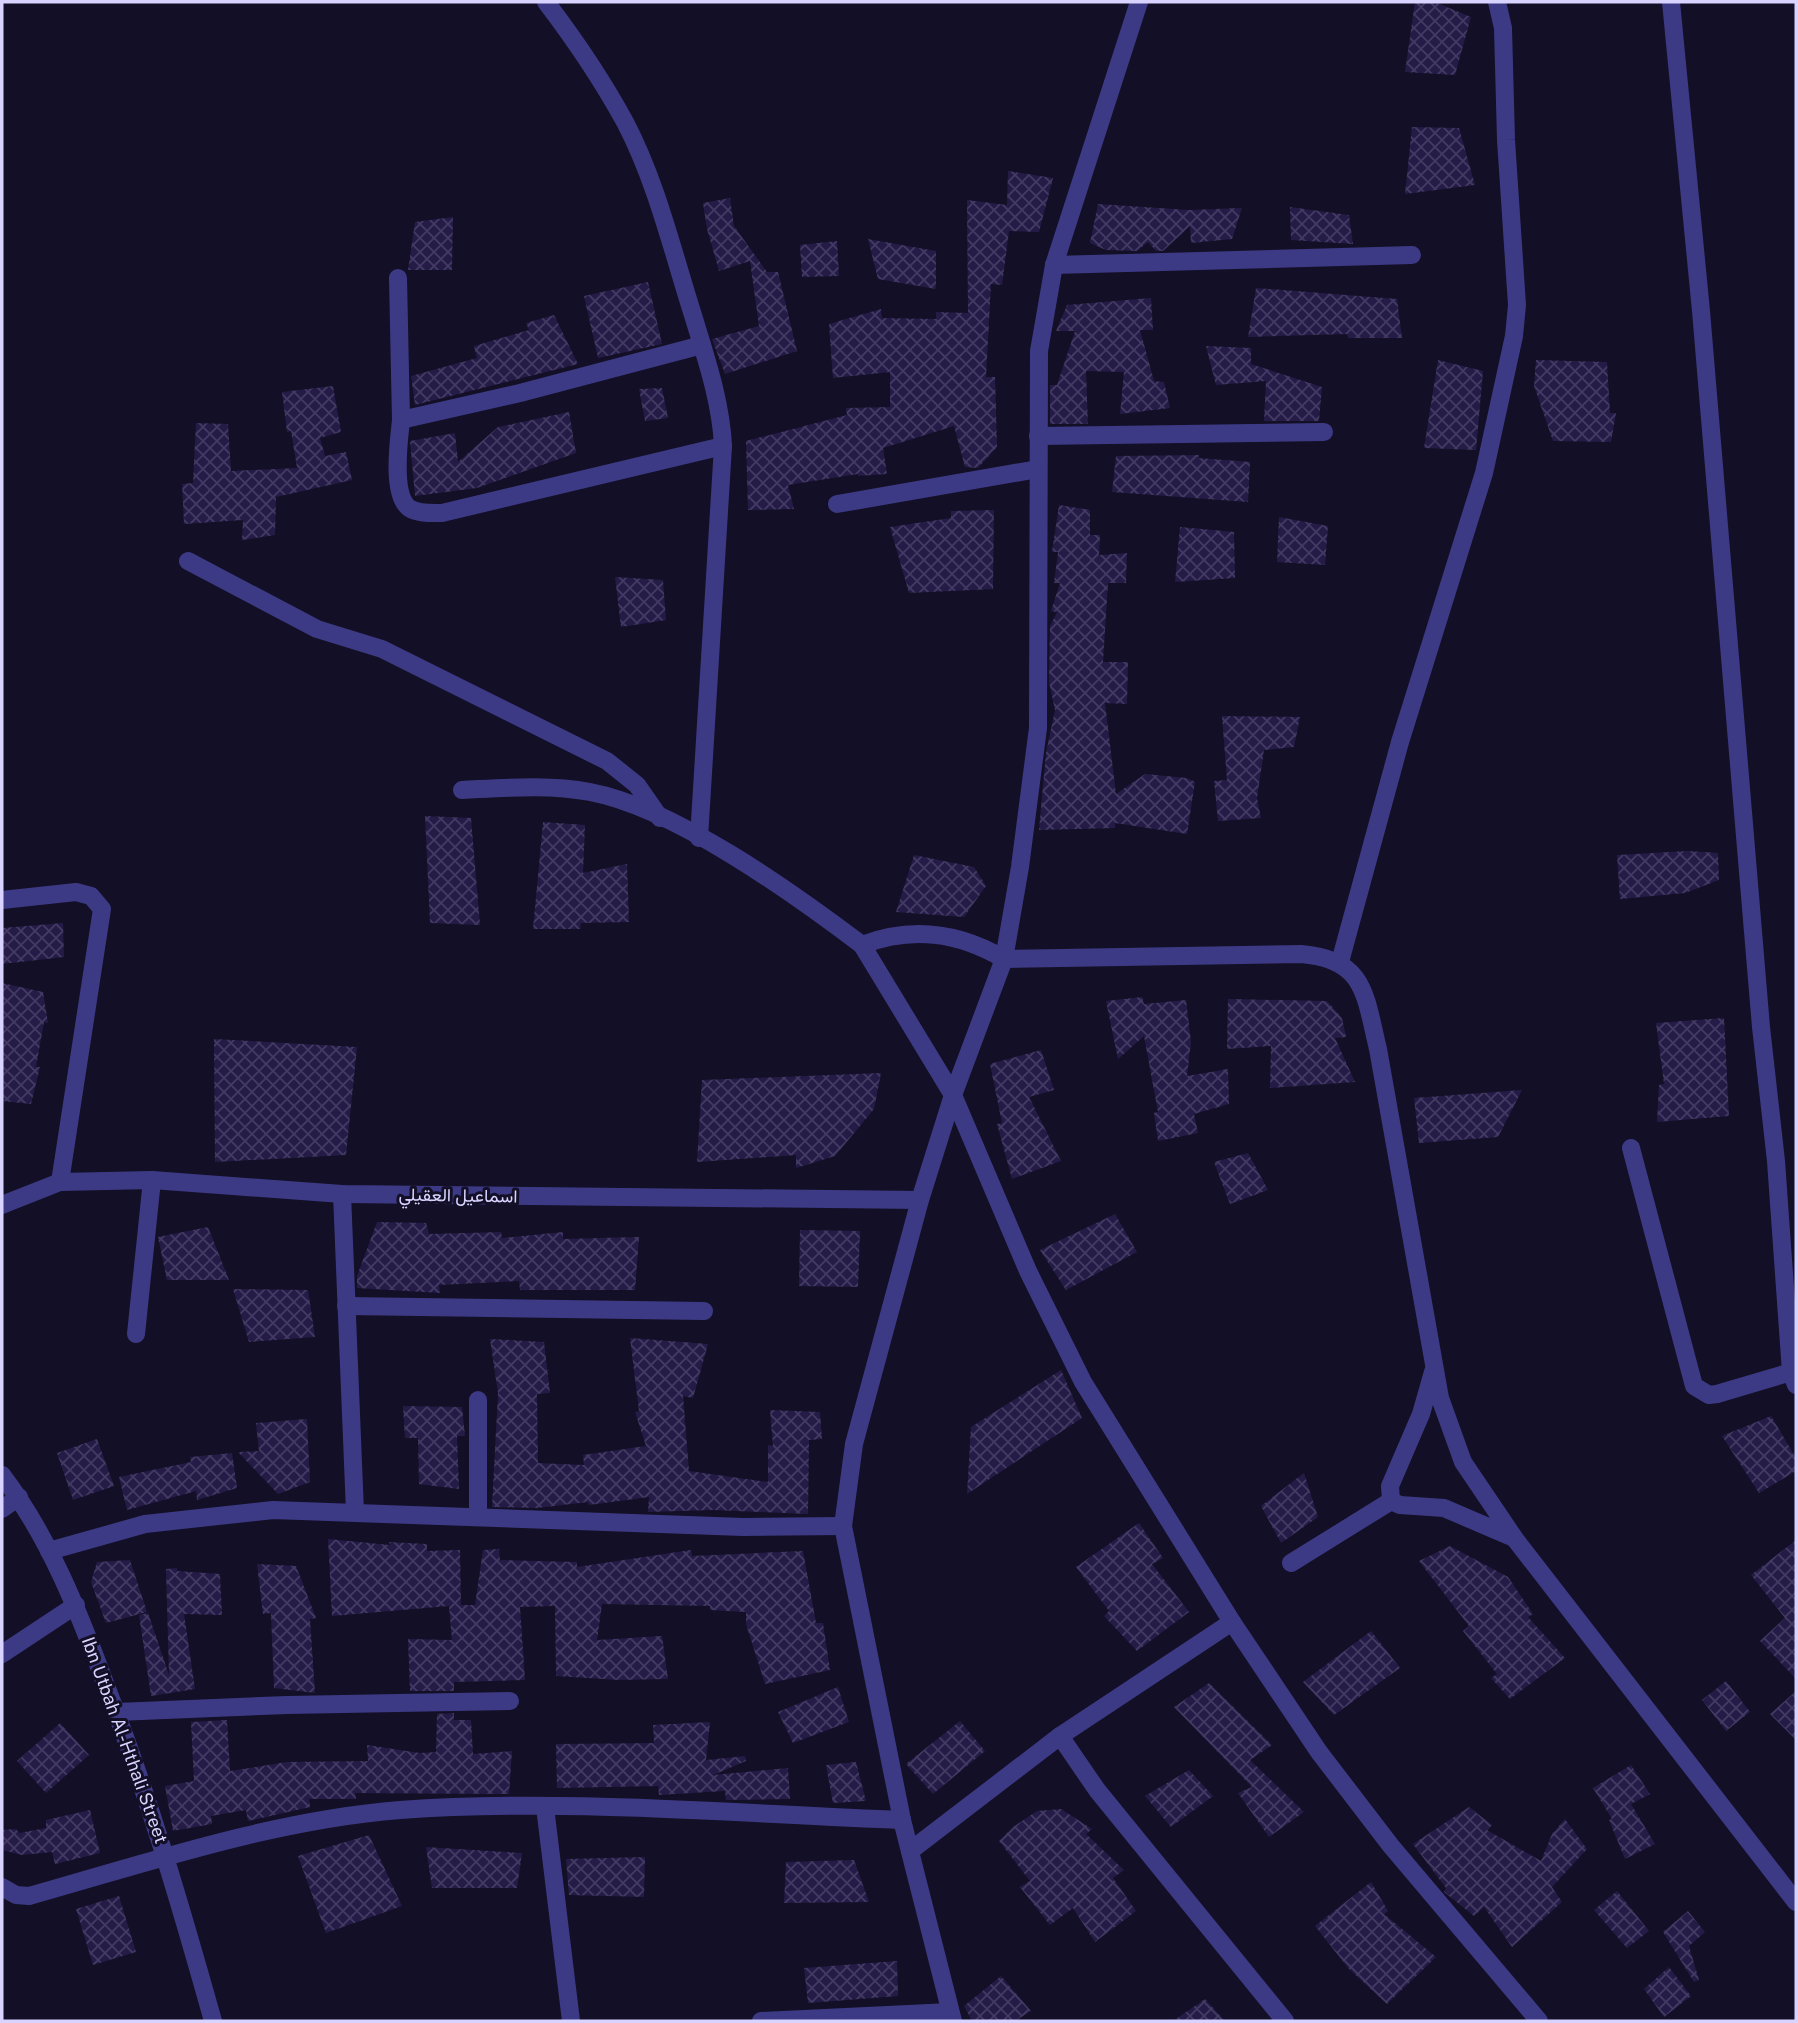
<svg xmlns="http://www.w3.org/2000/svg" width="1798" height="2023" font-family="'Public Sans',Vazirmatn,sans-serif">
	<defs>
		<pattern id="building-cross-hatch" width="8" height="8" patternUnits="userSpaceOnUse" patternTransform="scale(1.75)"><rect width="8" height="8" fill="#241b47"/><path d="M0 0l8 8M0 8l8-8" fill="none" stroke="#433b63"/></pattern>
	</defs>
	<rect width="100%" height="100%" fill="#130f26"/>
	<g fill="url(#building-cross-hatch)">
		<path d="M1415 2H1435L1471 17 1455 75 1405 72Z"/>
		<path d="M1412 127 1459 128 1475 185 1405 194Z"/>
		<path d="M1008 171 1053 178 1039 232 1009 231 1002 285 991 284 986 377H995L997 447 978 468 965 467 954 426 883 448 887 474 858 476V474L788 485 794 509 748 510 746 441 847 415 846 408 890 407V372L833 378 829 324 881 309 882 318 936 319V312L968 313 967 200 1007 205Z"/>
		<path d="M730 198 734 226 767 272H778L797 351 725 374 712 339 759 326 750 261 719 271 707 229 703 203Z"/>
		<path d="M1098 204 1189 210 1242 208 1232 239 1191 243 1190 226 1163 251H1156L1148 242 1137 251 1106 250 1090 243Z"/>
		<path d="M1290 207 1349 215 1353 244 1291 240Z"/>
		<path d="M453 217 452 270H408L415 222Z"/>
		<path d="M868 239 936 251V289L878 279Z"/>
		<path d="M837 241 839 276 802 277 800 245Z"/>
		<path d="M648 282 662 344 598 358 584 296Z"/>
		<path d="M1256 288 1397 299 1402 338H1348L1347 334 1248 337Z"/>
		<path d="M1151 298 1153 330H1140L1154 381 1164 382 1170 408 1120 414 1124 372 1086 371 1088 424H1050V385H1057L1075 331H1056L1067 305Z"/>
		<path d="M554 315 578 364 415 405 411 376 477 358 474 346 529 330 526 323Z"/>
		<path d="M1206 346 1251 348V364L1322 387 1319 421H1264L1266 381 1216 385Z"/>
		<path d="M1438 360 1483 371 1476 450 1424 448Z"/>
		<path d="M1536 360 1607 362 1610 413H1616L1611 442 1553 441 1534 386Z"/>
		<path d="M333 386 341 432 320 438 325 456 346 452 352 480 276 497 275 535 242 540 243 520 184 524 182 484 193 483 196 423 228 424 231 471 297 468 291 431 287 432 282 392Z"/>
		<path d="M662 388 668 418 645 421 639 389Z"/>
		<path d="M569 412 576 453 477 488 415 496 410 441 455 433 458 462 498 427Z"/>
		<path d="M1199 455 1198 458 1250 462 1248 502 1112 492 1116 456Z"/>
		<path d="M1059 505 1090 510V535H1100L1099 555 1127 553 1126 583H1108L1103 662H1128L1127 704 1105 703 1116 794 1145 774 1187 778 1195 782 1187 834 1115 823V828L1039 830 1046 753 1055 710 1049 682 1050 626 1057 612 1051 611 1060 583H1054L1058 552H1052Z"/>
		<path d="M994 510 993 589 909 593 890 527 951 518V511Z"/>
		<path d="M1279 517 1328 526 1325 565 1277 562Z"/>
		<path d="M1180 527 1234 532 1235 578 1175 582Z"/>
		<path d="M615 577 663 580 666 620 621 627Z"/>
		<path d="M1222 716 1300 717 1294 747 1264 750 1257 798 1261 818 1218 821 1214 781 1227 780Z"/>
		<path d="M425 816 471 818 480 925 430 923Z"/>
		<path d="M543 822 585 825 583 873 627 864 629 922 581 923 580 929H533Z"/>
		<path d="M1688 851 1718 853 1719 880 1685 893 1620 899 1617 855Z"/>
		<path d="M914 855 974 867 986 886 964 917 896 912Z"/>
		<path d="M63 923 64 957 2 964V928Z"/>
		<path d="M2 983 43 992 48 1023 44 1022 36 1067H40L31 1104 2 1101Z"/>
		<path d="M1142 997 1144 1004 1186 1000 1191 1042 1187 1076 1228 1069 1229 1104 1194 1114 1198 1133 1158 1141 1154 1113 1158 1112 1144 1036 1118 1059 1106 1001Z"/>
		<path d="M1228 999 1327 1001 1342 1018 1346 1037 1335 1038 1355 1082 1270 1088 1271 1046 1227 1049Z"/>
		<path d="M1724 1018 1729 1116 1657 1122 1659 1085 1664 1084 1656 1023Z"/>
		<path d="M214 1039 357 1047 346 1155 215 1162Z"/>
		<path d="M1041 1050 1054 1090 1029 1097 1061 1161 1012 1179 997 1124 1002 1123 990 1064Z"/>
		<path d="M881 1073 874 1109 835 1156 796 1168V1155L697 1162 702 1080Z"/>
		<path d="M1522 1090 1498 1137 1419 1143 1414 1098Z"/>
		<path d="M1248 1153 1268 1190 1230 1204 1214 1162Z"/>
		<path d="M1115 1214 1137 1252 1066 1290 1040 1250Z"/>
		<path d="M377 1222 426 1223 429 1234 501 1232 502 1238 563 1232V1239L639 1237 635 1290H520L519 1281 439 1285 440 1293 357 1288V1276Z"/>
		<path d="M208 1227 229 1280H167L158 1237Z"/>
		<path d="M800 1230 860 1231 858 1287 799 1286Z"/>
		<path d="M233 1289 308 1290 315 1337 249 1342Z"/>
		<path d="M630 1338 708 1344 693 1398 683 1396 689 1471 768 1482V1445L773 1446 770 1410 820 1412 822 1439 809 1440 808 1514 713 1510 648 1512 649 1497 589 1505 588 1502 537 1508 492 1507 498 1393 490 1339 544 1342 550 1393 537 1394 538 1463 584 1465 583 1455 646 1446 635 1412 639 1411Z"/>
		<path d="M1061 1370 1082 1418 967 1494 971 1427Z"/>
		<path d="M403 1406 462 1407 465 1436H457L459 1489 419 1484 418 1438H405Z"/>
		<path d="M1771 1416 1796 1458V1471L1759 1493 1722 1436Z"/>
		<path d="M307 1419 310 1482 278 1494 238 1452 259 1451 256 1423Z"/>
		<path d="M97 1439 114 1486 73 1500 57 1453Z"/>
		<path d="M232 1453 237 1488 197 1500 196 1491 127 1510 119 1477 191 1462 190 1457Z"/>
		<path d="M1304 1473 1318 1517 1281 1543 1261 1506Z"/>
		<path d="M1139 1523 1163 1558 1152 1564 1189 1612 1137 1651 1104 1616 1109 1611 1076 1567Z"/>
		<path d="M328 1539 390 1545 389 1542 427 1544V1551L460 1550 461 1605H475L483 1550 499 1549 500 1560 577 1562V1567L691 1550 692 1556 803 1551 816 1623H823L830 1670 765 1684 746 1624V1612L710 1610V1606L602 1604 597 1640 662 1636 668 1679 618 1680 556 1676 555 1606 520 1607 525 1680 454 1682V1691H410L408 1639 452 1640 449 1606 332 1616Z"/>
		<path d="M1796 1540V1679L1760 1641 1785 1618 1751 1575Z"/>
		<path d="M1450 1546 1508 1577 1533 1614 1528 1617 1565 1658 1510 1699 1491 1678 1497 1674 1463 1631 1469 1626 1419 1561Z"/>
		<path d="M130 1560 147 1612 106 1623 91 1582 97 1562Z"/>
		<path d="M257 1564 296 1566 316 1618 310 1619 315 1693 274 1688 271 1613 263 1614Z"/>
		<path d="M177 1568V1571L220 1574 222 1615 184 1614 195 1689 151 1696 139 1615 148 1613 169 1675 166 1569Z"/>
		<path d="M1371 1631 1400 1668 1334 1715 1303 1682Z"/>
		<path d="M1726 1681 1750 1712 1726 1731 1702 1700Z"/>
		<path d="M1209 1683 1272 1745 1250 1760 1304 1812 1269 1837 1238 1793 1252 1787 1174 1707Z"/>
		<path d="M838 1687 849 1722 793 1743 778 1712Z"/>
		<path d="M1796 1691V1740L1770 1714Z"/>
		<path d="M454 1713V1720H471L473 1754 512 1751 509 1794 355 1793 356 1799H309L310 1807 248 1821 246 1810 211 1816 212 1824 173 1831 165 1786 194 1781 191 1722 227 1720 230 1771 287 1762 368 1761 367 1745 420 1753 436 1752 437 1714Z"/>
		<path d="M960 1721 985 1751 933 1794 906 1764Z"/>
		<path d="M710 1722 706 1760 745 1756 746 1761 713 1775 788 1768 790 1799 726 1800 725 1791 659 1795 658 1786 557 1788 556 1744 654 1743 653 1725Z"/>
		<path d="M60 1723 89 1755 46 1793 17 1761Z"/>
		<path d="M856 1762 866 1801 833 1803 826 1765Z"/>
		<path d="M1631 1765 1650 1794 1631 1804 1655 1844 1625 1859 1609 1820 1612 1819 1593 1788Z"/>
		<path d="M1189 1770 1213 1796 1171 1827 1145 1796Z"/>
		<path d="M1469 1807 1492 1825 1487 1830 1541 1861 1552 1834 1565 1819 1587 1849 1552 1887 1562 1902 1512 1947 1484 1907 1474 1916 1444 1892 1446 1888 1413 1844Z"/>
		<path d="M1061 1809 1092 1829 1086 1834 1124 1870 1113 1878 1136 1911 1095 1942 1073 1908 1050 1925 1020 1887 1030 1881 999 1841 1013 1827 1037 1811Z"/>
		<path d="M90 1810 100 1853 55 1864 52 1852 22 1855 2 1850V1830L16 1829 19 1833 46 1828V1820Z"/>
		<path d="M369 1835 402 1906 326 1933 298 1856Z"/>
		<path d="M426 1847 522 1853 517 1888H432Z"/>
		<path d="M645 1857 644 1897 569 1895 566 1859Z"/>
		<path d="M854 1860 869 1902 784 1903 786 1862Z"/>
		<path d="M1371 1882 1388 1911 1384 1914 1436 1957 1387 2004 1349 1969 1315 1926Z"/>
		<path d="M1617 1891 1649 1931 1627 1948 1594 1910Z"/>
		<path d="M119 1896 136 1952 93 1965 76 1909Z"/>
		<path d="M1688 1911 1705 1932 1689 1946 1699 1980 1694 1982 1663 1932Z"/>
		<path d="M897 1961 898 1996 808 2003 804 1968Z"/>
		<path d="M1669 1967 1691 1996 1664 2017 1644 1989Z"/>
		<path d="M1001 1976 1031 2011 1015 2021H972L964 2006Z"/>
		<path d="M1205 1999 1225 2021H1173Z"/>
	</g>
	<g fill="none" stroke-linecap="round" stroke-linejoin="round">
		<g stroke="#3d3a85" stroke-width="18">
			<path d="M546 2C575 40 602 80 625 122 656 181 672 249 692 312 705 355 721 401 723 446L699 838"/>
			<path d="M1671 2 1701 311 1761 1027 1776 1161 1791 1372 1796 1385"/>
			<path d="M1054 265 1412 255"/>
			<path d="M398 278 401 420"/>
			<path d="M702 345 520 393 401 420C399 440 391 494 409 508 418 514 432 513 442 513L723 446"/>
			<path d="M1038 436 1324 432"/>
			<path d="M837 504 1038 469"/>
			<path d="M188 561 317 629 382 649 607 761 637 785 660 818"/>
			<path d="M462 790C504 788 548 784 590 792 675 808 793 893 862 945"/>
			<path d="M2 900 76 892 91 896 102 909 60 1182"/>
			<path d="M1340 962 1400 742 1484 473 1514 336 1517 305 1506 140 1503 28 1497 2"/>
			<path d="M1631 1148 1694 1386 1709 1395 1717 1394 1791 1372"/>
			<path d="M342 1194 355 1512"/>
			<path d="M2 1205 60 1182 152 1180 342 1194 920 1200"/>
			<path d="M346 1306 704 1311"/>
			<path d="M136 1334 152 1180"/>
			<path d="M1433 1372 1421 1414 1390 1486 1391 1501 1400 1505 1444 1508 1514 1538"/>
			<path d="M478 1400V1517"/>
			<path d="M2 1475C49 1537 78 1610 105 1683 148 1794 181 1907 213 2021"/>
			<path d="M2 1509 19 1497"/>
			<path d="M49 1551 145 1524 273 1510 743 1527 843 1526"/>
			<path d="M1291 1563 1391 1501"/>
			<path d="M2 1654 76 1605"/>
			<path d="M117 1712 287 1705 510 1701"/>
			<path d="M1060 1736 1097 1790 1285 2021"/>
			<path d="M545 1807 571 2021"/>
			<path d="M910 1851 1060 1736 1232 1622"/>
			<path d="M2 1887 16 1895 29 1896C150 1862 274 1820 400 1810 563 1798 738 1814 902 1820"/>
			<path d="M761 2021 950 2012"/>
			<path d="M953 2021 902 1820 843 1526 854 1444 920 1200 953 1095 1004 959 1020 867 1038 728 1039 351 1054 265 1139 2"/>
			<path d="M1539 2021 1391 1846 1319 1752 1232 1622 1083 1382 1028 1271 953 1095 862 945C912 926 958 932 1004 959L1301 954C1366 959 1365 996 1378 1049L1440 1398 1463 1462 1515 1539 1796 1902"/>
		</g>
	</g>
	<g text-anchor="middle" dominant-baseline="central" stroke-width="6" stroke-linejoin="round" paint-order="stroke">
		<g font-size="18" fill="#d9d4ff" stroke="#130f26">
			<text transform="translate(458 1195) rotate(1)">اسماعيل العقيلي</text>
			<text transform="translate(125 1740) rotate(70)">Ibn Utbah Al-Hthali Street</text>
		</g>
	</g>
	<rect width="1798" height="2023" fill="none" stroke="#d9d4ff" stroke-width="7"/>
</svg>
